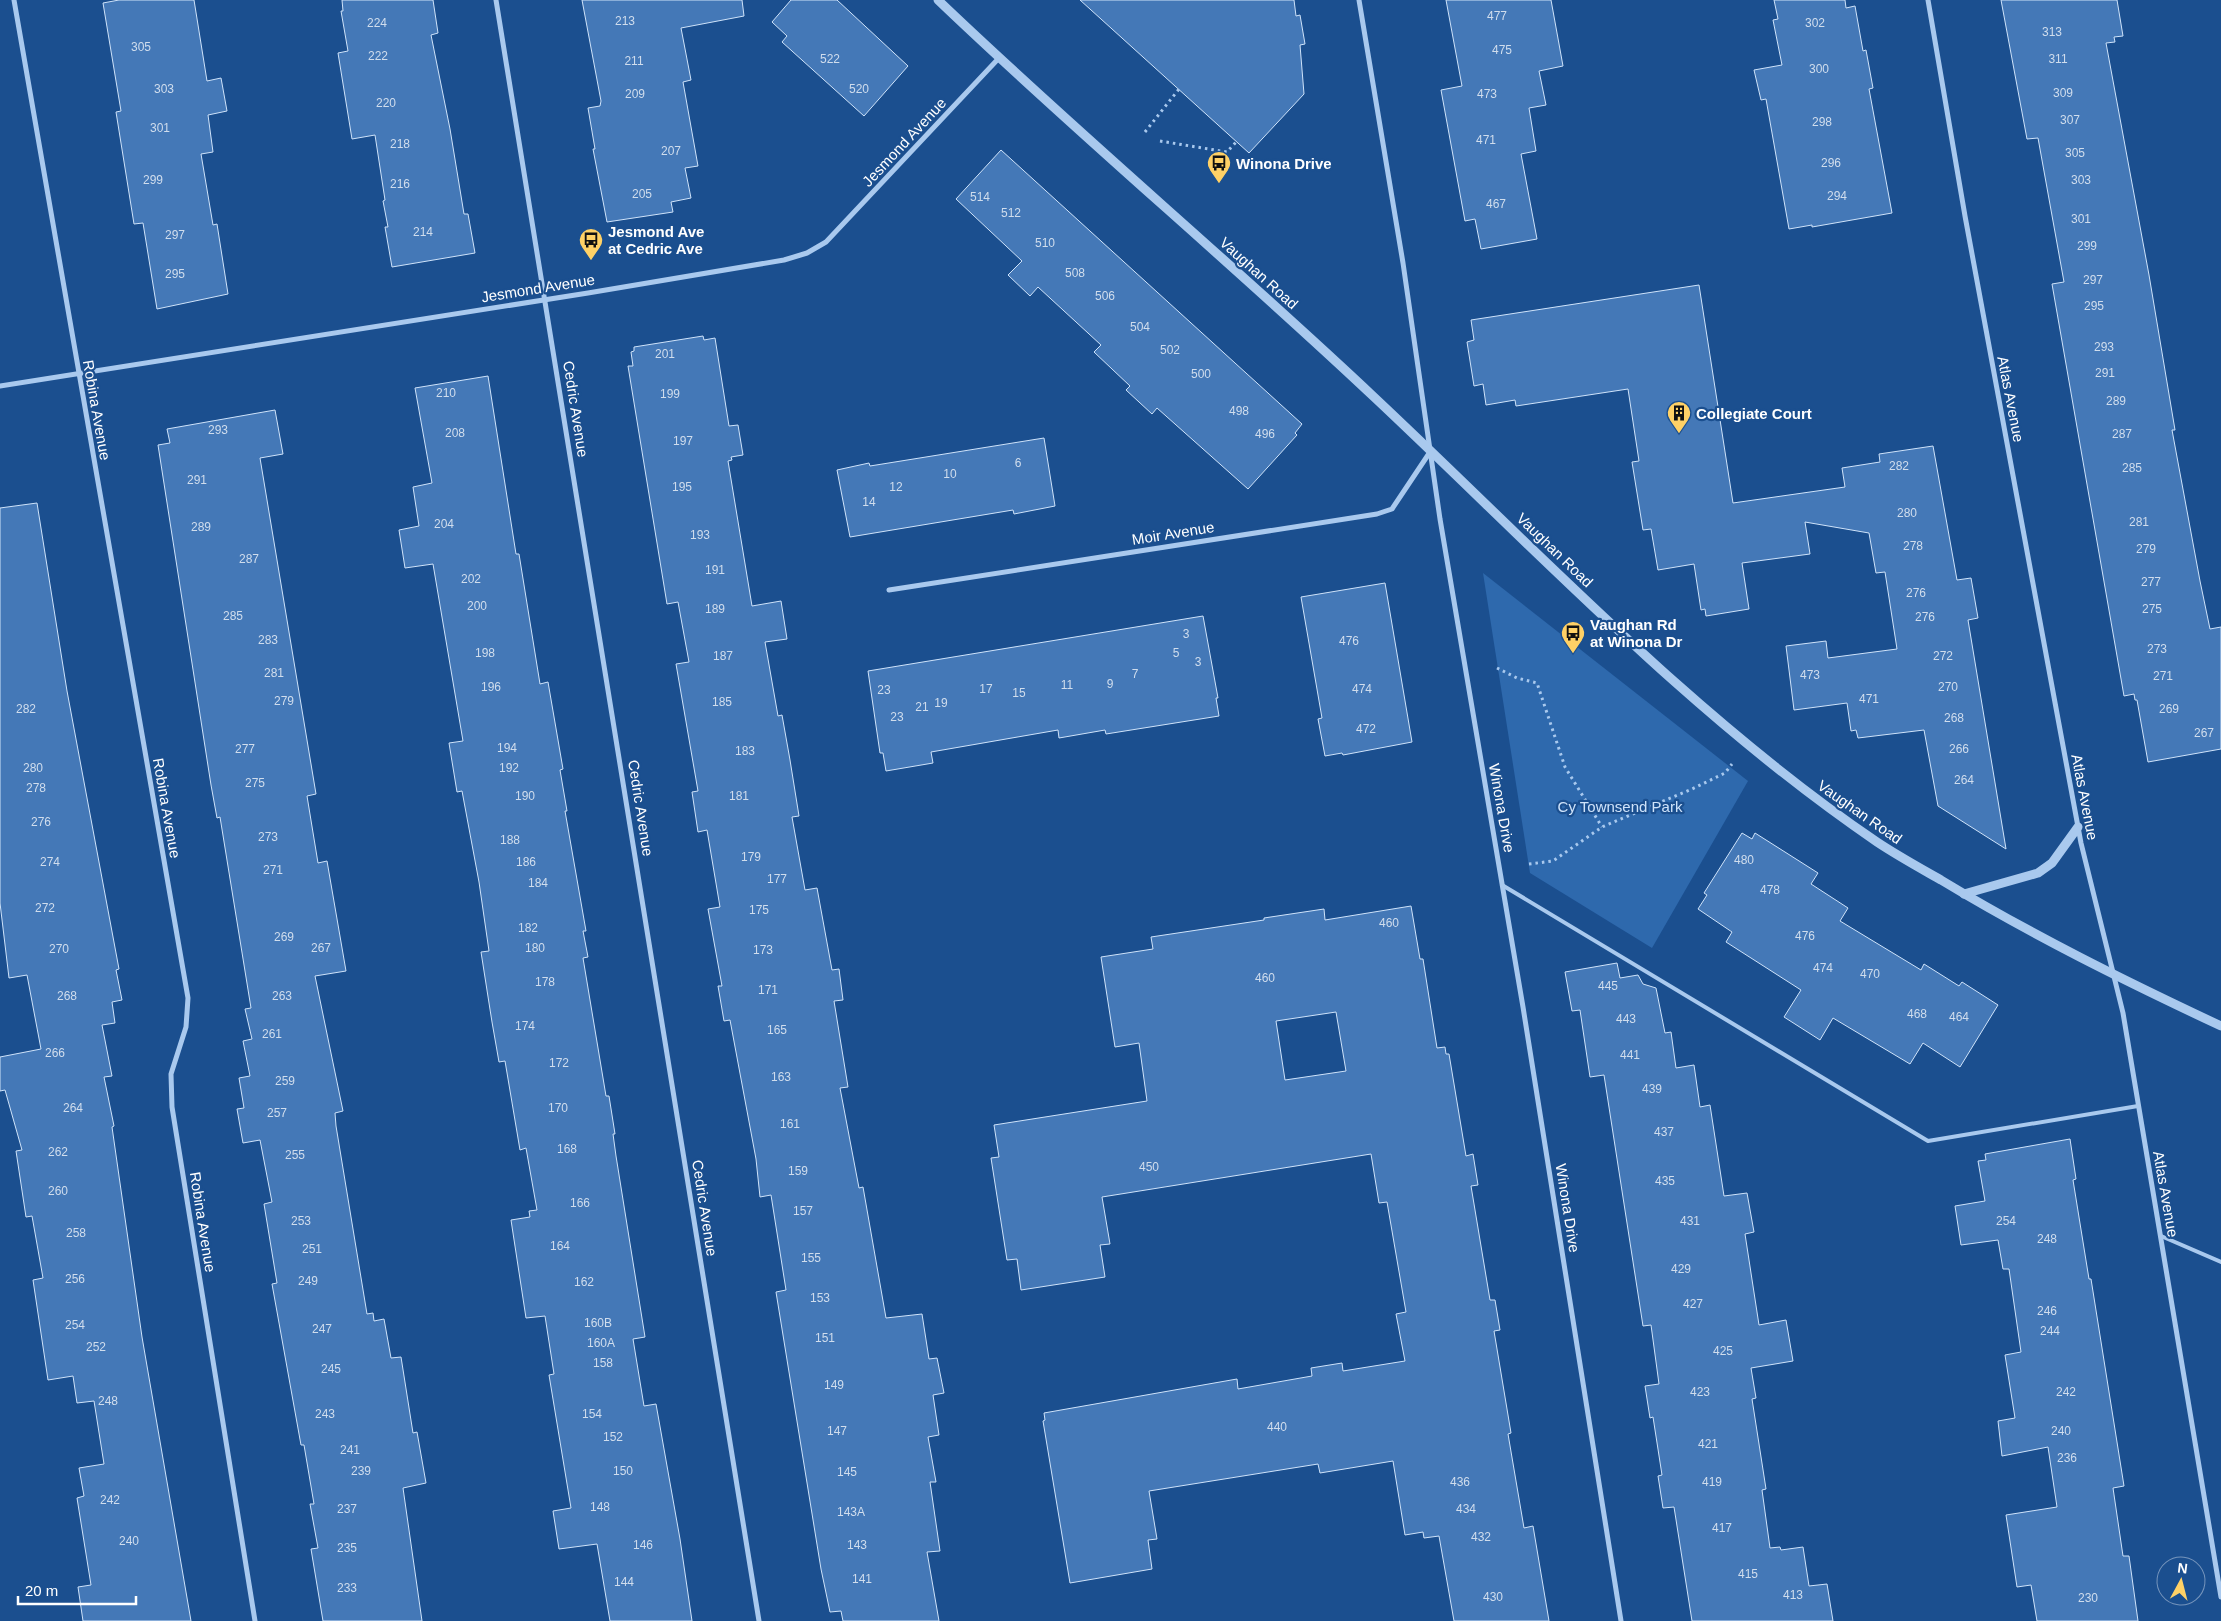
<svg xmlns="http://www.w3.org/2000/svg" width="2221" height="1621" font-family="Helvetica,sans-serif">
	<rect width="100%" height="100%" fill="#1b4f8f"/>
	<path fill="#2e69ad" d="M1483 573 1748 781 1652 948 1530 873Z"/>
	<g fill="#4478b7" stroke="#cfe3fa" fill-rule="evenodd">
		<path d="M119 0H194L207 81 221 78 227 111 208 115 213 152 201 154 213 225 217 224 228 294 157 309 143 223 134 224 116 112 121 111 103 3Z"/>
		<path d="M342 0H433L438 33 431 35 450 129 464 214H468L475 253 392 267 385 227H388L383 201 385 200 375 135 352 139 338 53 348 51 341 11H343Z"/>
		<path d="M582 0H742L744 16 681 28 691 80 683 82 698 166 685 168 691 198 671 202 673 212 607 222 593 149H595L588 108 600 106 601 101Z"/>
		<path d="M791 0H837L908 66 864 116 782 42 787 36 772 22Z"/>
		<path d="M1080 0H1294L1296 16 1300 15 1305 44 1300 45 1304 94 1249 153Z"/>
		<path d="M1446 0H1551L1563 66 1539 71 1546 105 1529 108 1536 151 1521 154 1537 239 1481 249 1475 219 1465 221 1441 90 1462 86Z"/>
		<path d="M1774 0H1845L1846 8 1855 6 1863 51 1866 50 1873 88 1869 89 1892 213 1812 227V225L1789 229 1766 99 1761 100 1754 70 1782 65 1773 20 1778 19Z"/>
		<path d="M2001 0H2117L2123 36 2114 37 2115 42 2106 43 2149 275 2175 430H2172L2200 581 2210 629 2221 627V749L2148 762 2137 700H2135L2134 694 2124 696 2052 284 2064 282 2038 138 2027 139Z"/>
		<path d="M1001 150 1302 424 1295 433 1297 435 1248 489 1157 408 1152 414 1126 390 1130 386 1094 352 1101 345 1038 287 1030 296 1008 275 1022 261 956 199Z"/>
		<path d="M1699 285 1733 503 1845 487 1842 468 1880 462 1879 454 1933 446 1957 580 1971 578 1978 618 1968 620 2006 849 1938 806 1924 730 1858 738 1856 730 1851 731 1847 703 1794 710 1786 646 1826 641 1828 658 1897 649 1885 572 1876 573 1869 533 1805 522 1810 554 1742 563 1749 609 1706 616 1705 609 1701 610 1694 564 1658 570 1651 529 1643 530 1632 462 1639 461 1628 389 1516 406 1515 400 1486 405 1483 384 1474 386 1467 342 1474 340 1471 320Z"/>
		<path d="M703 336 704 340 715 338 729 426 738 425 743 455 731 457 732 460 728 461 752 606 781 601 787 639 765 642 778 716 782 715 790 760 799 816 792 817 805 890 817 888 832 970 839 969 843 1000 834 1001 848 1087 840 1088 859 1188 863 1187 886 1318 922 1314 929 1359 937 1358 944 1393 933 1395 939 1435 928 1437 936 1482H930L940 1551 927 1552 939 1621H843L841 1611 830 1612 821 1569 776 1292 786 1290 771 1195 760 1197 756 1159 730 1020 724 1021 718 986H722L708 909 720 907 707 830 698 832 692 792 698 791 676 664 689 662 678 602 667 604 628 366H633L631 352 634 351V347Z"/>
		<path d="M488 376 516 554H519L540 684 548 682 563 769 560 770 567 811H565L586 931H583L588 957 583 958 606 1096H609L615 1134H613L616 1156 645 1337 633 1339 644 1406 656 1404 680 1539 692 1621H610L597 1544 559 1549 553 1511 571 1508 549 1375 554 1374 545 1316 526 1318 511 1220 530 1217 529 1211 537 1210 526 1148 520 1150 505 1061 499 1062 492 1022 481 952 489 951 479 882 462 791 457 792 449 743 463 741 433 564 405 568 399 530 419 526 413 487 432 483 415 388Z"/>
		<path d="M275 410 283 454 260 458 316 794 307 796 318 863 327 861 346 971 315 976 343 1111 335 1113 336 1126 367 1314 373 1313 374 1321 384 1319 391 1358 401 1357 413 1433 417 1432 426 1483 403 1488 422 1621H323L311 1549 318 1548 310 1504H314L304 1445H301L272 1284 277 1283 264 1204 272 1202 260 1140 243 1143 237 1109 244 1108 239 1078 250 1076 243 1041 252 1039 245 1009 251 1008 220 817 217 818 211 785 158 445 170 443 167 429Z"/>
		<path d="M1044 438 1055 506 1014 514 1013 510 850 537 837 470 869 463 870 466Z"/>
		<path d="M37 503 67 691 119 969 116 970 122 1000 112 1002 115 1023 102 1025 112 1076 104 1077 114 1126 112 1127 142 1337 191 1621H83L78 1587 91 1585 77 1498 84 1496 79 1468 104 1464 94 1401 77 1403 73 1376 48 1380 33 1280 43 1278 32 1216 26 1217 16 1151 22 1150 5 1090 0 1091V1057L41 1049 27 975 9 978 0 903V508Z"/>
		<path d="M1385 583 1412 742 1343 755 1342 753 1325 756 1318 719 1322 718 1301 597Z"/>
		<path d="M1203 616 1218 698H1216L1219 716 1106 734 1105 730 1059 738 1058 730 931 752 933 763 886 771 883 753H880L868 671Z"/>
		<path d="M1742 833 1752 839 1755 833 1818 873 1811 884 1848 908 1840 921 1921 970 1924 964 1959 986 1962 982 1998 1005 1960 1067 1923 1043 1910 1064 1833 1018 1820 1040 1784 1017 1801 990 1726 942 1732 932 1698 909 1707 895 1704 893Z"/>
		<path d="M1411 906 1420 959H1423L1437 1048 1445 1047 1446 1054H1449L1466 1156 1473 1154 1478 1185 1471 1186 1490 1300H1495L1500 1330 1494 1331 1511 1433 1508 1434 1524 1528 1533 1526 1549 1621H1454L1439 1536 1424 1538 1423 1532 1405 1535 1393 1461 1320 1473 1318 1464 1149 1491 1157 1539 1148 1540 1152 1569 1070 1583 1043 1421 1045 1420 1044 1413 1237 1379 1238 1389 1312 1376 1311 1368 1342 1363 1343 1371 1405 1361 1396 1314 1406 1312 1387 1202 1379 1203 1371 1154 1102 1197 1110 1244 1100 1245 1105 1277 1021 1290 1017 1259 1007 1260 991 1158 999 1157 994 1125 1147 1101 1139 1043 1115 1047 1101 957 1153 949 1151 937 1264 920V918L1324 909 1325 920ZM1336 1012 1346 1071 1285 1080 1276 1021Z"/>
		<path d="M1617 963 1620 978 1638 975 1643 984 1656 988 1665 1033 1671 1032 1676 1068 1694 1065 1700 1107 1710 1105 1724 1196 1747 1193 1754 1232 1745 1234 1759 1325 1786 1320 1793 1361 1751 1368 1756 1398 1752 1399 1766 1489 1762 1490 1770 1548 1780 1547 1781 1550 1803 1547 1809 1586 1827 1584 1833 1621H1692L1674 1507 1663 1508 1658 1476 1662 1475 1653 1417 1650 1418 1645 1386 1659 1384 1651 1325 1643 1326 1604 1075 1590 1077 1580 1010 1572 1011 1565 972Z"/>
		<path d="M2070 1139 2076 1179 2073 1180 2089 1279H2091L2124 1486 2113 1488 2123 1556H2129L2138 1621H2037L2031 1585 2017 1587 2006 1515 2057 1507 2048 1447 2002 1456 1998 1421 2015 1418 2005 1355 2021 1352 2009 1269H2003L1998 1240 1961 1245 1955 1206 1985 1201 1978 1161 1986 1160 1985 1154Z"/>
	</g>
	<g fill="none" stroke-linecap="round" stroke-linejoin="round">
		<g stroke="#a9c9ee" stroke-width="3" stroke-dasharray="2.5 4" stroke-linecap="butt">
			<path d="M1145 132 1179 89"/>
			<path d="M1160 141 1227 152 1237 141"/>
			<path d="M1497 668 1517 678 1537 683 1565 767 1602 827"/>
			<path d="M1529 864 1553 861 1602 827 1692 789 1725 773 1732 764"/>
		</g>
		<g stroke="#a9c9ee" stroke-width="4">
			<path d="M1502 885 1928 1141 2138 1106"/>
			<path d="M2161 1236 2221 1262"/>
		</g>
		<g stroke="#a9c9ee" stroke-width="5">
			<path d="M14 0 188 998 186 1027 171 1074 172 1107 255 1621"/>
			<path d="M496 0 759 1621"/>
			<path d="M1359 0 1403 263 1440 519 1523 1007 1621 1621"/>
			<path d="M1928 0 1965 216 2081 843 2123 1013 2221 1597"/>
			<path d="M0 386 588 293 784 260 807 253 826 242 999 58"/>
			<path d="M889 590 1377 514 1392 509 1430 452"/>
		</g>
		<g stroke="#a9c9ee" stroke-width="9">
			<path d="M938 0C1080 136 1231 262 1374 397 1537 550 1692 716 1877 842 1898 856 1920 868 1941 880 2032 935 2125 981 2221 1026"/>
			<path d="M1964 894 2038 873 2052 863 2078 827"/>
		</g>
	</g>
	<defs>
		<g id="bus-pin" transform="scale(1.25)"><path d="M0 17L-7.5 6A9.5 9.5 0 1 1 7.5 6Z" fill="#ffd166" stroke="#1b4f8f"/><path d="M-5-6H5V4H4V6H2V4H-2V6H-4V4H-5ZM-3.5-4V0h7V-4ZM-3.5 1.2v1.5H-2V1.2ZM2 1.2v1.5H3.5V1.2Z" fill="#111"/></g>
		<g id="building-pin" transform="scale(1.25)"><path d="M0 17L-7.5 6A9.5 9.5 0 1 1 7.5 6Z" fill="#ffd166" stroke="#1b4f8f"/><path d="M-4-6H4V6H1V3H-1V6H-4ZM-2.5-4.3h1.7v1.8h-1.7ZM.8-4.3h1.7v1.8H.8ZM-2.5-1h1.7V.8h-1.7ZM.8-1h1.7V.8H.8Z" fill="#111"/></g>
	</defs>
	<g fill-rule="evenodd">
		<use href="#bus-pin" x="1219" y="163"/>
		<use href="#bus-pin" x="591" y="240"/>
		<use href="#building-pin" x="1679" y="413"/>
		<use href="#bus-pin" x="1573" y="633"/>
	</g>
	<g text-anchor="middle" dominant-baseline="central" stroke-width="4.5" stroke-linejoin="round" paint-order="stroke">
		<g font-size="12" fill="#d0dded">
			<text x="1497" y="16">477</text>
			<text x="625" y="21">213</text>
			<text x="377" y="23">224</text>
			<text x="1815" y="23">302</text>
			<text x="2052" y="32">313</text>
			<text x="141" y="47">305</text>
			<text x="1502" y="50">475</text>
			<text x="378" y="56">222</text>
			<text x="830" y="59">522</text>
			<text x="2058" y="59">311</text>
			<text x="634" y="61">211</text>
			<text x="1819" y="69">300</text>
			<text x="164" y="89">303</text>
			<text x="859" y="89">520</text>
			<text x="2063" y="93">309</text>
			<text x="635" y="94">209</text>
			<text x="1487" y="94">473</text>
			<text x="386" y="103">220</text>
			<text x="2070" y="120">307</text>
			<text x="1822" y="122">298</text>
			<text x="160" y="128">301</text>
			<text x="1486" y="140">471</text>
			<text x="400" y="144">218</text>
			<text x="671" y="151">207</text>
			<text x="2075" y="153">305</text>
			<text x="1831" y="163">296</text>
			<text x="153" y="180">299</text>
			<text x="2081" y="180">303</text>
			<text x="400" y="184">216</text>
			<text x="642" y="194">205</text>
			<text x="1837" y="196">294</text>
			<text x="980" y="197">514</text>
			<text x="1496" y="204">467</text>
			<text x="1011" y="213">512</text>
			<text x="2081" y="219">301</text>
			<text x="423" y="232">214</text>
			<text x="175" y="235">297</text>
			<text x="1045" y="243">510</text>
			<text x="2087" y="246">299</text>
			<text x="1075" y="273">508</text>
			<text x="175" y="274">295</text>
			<text x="2093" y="280">297</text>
			<text x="1105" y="296">506</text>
			<text x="2094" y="306">295</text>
			<text x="1140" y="327">504</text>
			<text x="2104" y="347">293</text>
			<text x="1170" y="350">502</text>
			<text x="665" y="354">201</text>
			<text x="2105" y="373">291</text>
			<text x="1201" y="374">500</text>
			<text x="446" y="393">210</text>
			<text x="670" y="394">199</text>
			<text x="2116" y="401">289</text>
			<text x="1239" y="411">498</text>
			<text x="218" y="430">293</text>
			<text x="455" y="433">208</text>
			<text x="1265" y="434">496</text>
			<text x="2122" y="434">287</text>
			<text x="683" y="441">197</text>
			<text x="1018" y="463">6</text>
			<text x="1899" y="466">282</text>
			<text x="2132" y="468">285</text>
			<text x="950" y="474">10</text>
			<text x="197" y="480">291</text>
			<text x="682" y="487">195</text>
			<text x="896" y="487">12</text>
			<text x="869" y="502">14</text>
			<text x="1907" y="513">280</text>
			<text x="2139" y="522">281</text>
			<text x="444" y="524">204</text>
			<text x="201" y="527">289</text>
			<text x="700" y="535">193</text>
			<text x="1913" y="546">278</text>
			<text x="2146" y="549">279</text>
			<text x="249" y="559">287</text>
			<text x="715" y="570">191</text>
			<text x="471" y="579">202</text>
			<text x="2151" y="582">277</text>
			<text x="1916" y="593">276</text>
			<text x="477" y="606">200</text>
			<text x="715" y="609">189</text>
			<text x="2152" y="609">275</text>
			<text x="233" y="616">285</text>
			<text x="1925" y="617">276</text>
			<text x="1186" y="634">3</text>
			<text x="268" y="640">283</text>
			<text x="1349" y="641">476</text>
			<text x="2157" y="649">273</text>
			<text x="485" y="653">198</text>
			<text x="1176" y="653">5</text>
			<text x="723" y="656">187</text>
			<text x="1943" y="656">272</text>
			<text x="1198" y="662">3</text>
			<text x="274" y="673">281</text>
			<text x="1135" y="674">7</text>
			<text x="1810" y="675">473</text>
			<text x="2163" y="676">271</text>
			<text x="1110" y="684">9</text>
			<text x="1067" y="685">11</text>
			<text x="491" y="687">196</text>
			<text x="1948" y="687">270</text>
			<text x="986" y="689">17</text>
			<text x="1362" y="689">474</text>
			<text x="884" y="690">23</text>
			<text x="1019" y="693">15</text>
			<text x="1869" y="699">471</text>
			<text x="284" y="701">279</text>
			<text x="722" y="702">185</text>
			<text x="941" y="703">19</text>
			<text x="922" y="707">21</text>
			<text x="26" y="709">282</text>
			<text x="2169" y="709">269</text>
			<text x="897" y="717">23</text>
			<text x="1954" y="718">268</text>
			<text x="1366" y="729">472</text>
			<text x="2204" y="733">267</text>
			<text x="507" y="748">194</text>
			<text x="245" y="749">277</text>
			<text x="1959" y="749">266</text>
			<text x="745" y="751">183</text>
			<text x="33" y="768">280</text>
			<text x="509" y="768">192</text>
			<text x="1964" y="780">264</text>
			<text x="255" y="783">275</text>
			<text x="36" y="788">278</text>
			<text x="525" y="796">190</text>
			<text x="739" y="796">181</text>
			<text x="41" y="822">276</text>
			<text x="268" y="837">273</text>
			<text x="510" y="840">188</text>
			<text x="751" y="857">179</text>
			<text x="1744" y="860">480</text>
			<text x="50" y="862">274</text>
			<text x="526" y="862">186</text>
			<text x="273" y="870">271</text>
			<text x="777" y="879">177</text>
			<text x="538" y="883">184</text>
			<text x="1770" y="890">478</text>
			<text x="45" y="908">272</text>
			<text x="759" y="910">175</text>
			<text x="1389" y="923">460</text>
			<text x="528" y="928">182</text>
			<text x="1805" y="936">476</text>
			<text x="284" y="937">269</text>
			<text x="321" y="948">267</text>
			<text x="535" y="948">180</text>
			<text x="59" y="949">270</text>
			<text x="763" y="950">173</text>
			<text x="1823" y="968">474</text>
			<text x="1870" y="974">470</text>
			<text x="1265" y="978">460</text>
			<text x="545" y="982">178</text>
			<text x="1608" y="986">445</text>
			<text x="768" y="990">171</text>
			<text x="67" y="996">268</text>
			<text x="282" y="996">263</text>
			<text x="1917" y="1014">468</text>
			<text x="1959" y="1017">464</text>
			<text x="1626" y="1019">443</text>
			<text x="525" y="1026">174</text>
			<text x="777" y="1030">165</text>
			<text x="272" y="1034">261</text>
			<text x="55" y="1053">266</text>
			<text x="1630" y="1055">441</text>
			<text x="559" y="1063">172</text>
			<text x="781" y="1077">163</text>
			<text x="285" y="1081">259</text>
			<text x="1652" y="1089">439</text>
			<text x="73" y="1108">264</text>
			<text x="558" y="1108">170</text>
			<text x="277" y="1113">257</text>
			<text x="790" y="1124">161</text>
			<text x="1664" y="1132">437</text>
			<text x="567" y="1149">168</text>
			<text x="58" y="1152">262</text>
			<text x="295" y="1155">255</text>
			<text x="1149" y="1167">450</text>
			<text x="798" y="1171">159</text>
			<text x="1665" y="1181">435</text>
			<text x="58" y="1191">260</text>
			<text x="580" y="1203">166</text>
			<text x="803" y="1211">157</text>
			<text x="301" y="1221">253</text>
			<text x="1690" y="1221">431</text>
			<text x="2006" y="1221">254</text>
			<text x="76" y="1233">258</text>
			<text x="2047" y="1239">248</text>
			<text x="560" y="1246">164</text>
			<text x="312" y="1249">251</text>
			<text x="811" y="1258">155</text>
			<text x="1681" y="1269">429</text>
			<text x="75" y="1279">256</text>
			<text x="308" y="1281">249</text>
			<text x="584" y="1282">162</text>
			<text x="820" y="1298">153</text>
			<text x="1693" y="1304">427</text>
			<text x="2047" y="1311">246</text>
			<text x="598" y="1323">160B</text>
			<text x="75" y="1325">254</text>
			<text x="322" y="1329">247</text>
			<text x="2050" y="1331">244</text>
			<text x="825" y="1338">151</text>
			<text x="601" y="1343">160A</text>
			<text x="96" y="1347">252</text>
			<text x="1723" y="1351">425</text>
			<text x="603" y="1363">158</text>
			<text x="331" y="1369">245</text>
			<text x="834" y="1385">149</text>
			<text x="1700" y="1392">423</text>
			<text x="2066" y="1392">242</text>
			<text x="108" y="1401">248</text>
			<text x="325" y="1414">243</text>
			<text x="592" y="1414">154</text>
			<text x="1277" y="1427">440</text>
			<text x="837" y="1431">147</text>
			<text x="2061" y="1431">240</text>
			<text x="613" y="1437">152</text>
			<text x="1708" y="1444">421</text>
			<text x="350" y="1450">241</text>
			<text x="2067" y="1458">236</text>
			<text x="361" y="1471">239</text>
			<text x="623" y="1471">150</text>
			<text x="847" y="1472">145</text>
			<text x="1460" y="1482">436</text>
			<text x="1712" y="1482">419</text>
			<text x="110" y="1500">242</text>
			<text x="600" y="1507">148</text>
			<text x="347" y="1509">237</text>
			<text x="1466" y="1509">434</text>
			<text x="851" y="1512">143A</text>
			<text x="1722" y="1528">417</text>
			<text x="1481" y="1537">432</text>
			<text x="129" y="1541">240</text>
			<text x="643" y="1545">146</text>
			<text x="857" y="1545">143</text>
			<text x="347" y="1548">235</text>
			<text x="1748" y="1574">415</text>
			<text x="862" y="1579">141</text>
			<text x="624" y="1582">144</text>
			<text x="347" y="1588">233</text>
			<text x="1793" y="1595">413</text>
			<text x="1493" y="1597">430</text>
			<text x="2088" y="1598">230</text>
		</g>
		<g font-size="15" fill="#fff" stroke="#1b4f8f">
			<text transform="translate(904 142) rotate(-47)">Jesmond Avenue</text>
			<text transform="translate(1259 273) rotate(42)">Vaughan Road</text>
			<text transform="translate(538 288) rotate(-9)">Jesmond Avenue</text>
			<text transform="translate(2011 399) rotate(79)">Atlas Avenue</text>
			<text transform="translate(576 409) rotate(81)">Cedric Avenue</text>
			<text transform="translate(97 410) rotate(80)">Robina Avenue</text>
			<text transform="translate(1173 533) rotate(-9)">Moir Avenue</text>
			<text transform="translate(1555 550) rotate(44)">Vaughan Road</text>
			<text transform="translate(2085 797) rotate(79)">Atlas Avenue</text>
			<text transform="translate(167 808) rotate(80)">Robina Avenue</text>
			<text transform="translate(641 808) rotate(81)">Cedric Avenue</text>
			<text transform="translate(1502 808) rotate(80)">Winona Drive</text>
			<text transform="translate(1860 812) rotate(35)">Vaughan Road</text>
			<text transform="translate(2166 1194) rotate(80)">Atlas Avenue</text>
			<text transform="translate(705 1208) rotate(81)">Cedric Avenue</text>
			<text transform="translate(1568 1208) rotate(81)">Winona Drive</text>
			<text transform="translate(203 1222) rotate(81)">Robina Avenue</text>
		</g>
		<g font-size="15" font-weight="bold" fill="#fff" stroke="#1b4f8f" text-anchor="start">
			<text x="1236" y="163">Winona Drive</text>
			<text x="608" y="231">Jesmond Ave<tspan x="608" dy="17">at Cedric Ave</tspan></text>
			<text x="1696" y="413">Collegiate Court</text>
			<text x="1590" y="624">Vaughan Rd<tspan x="1590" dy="17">at Winona Dr</tspan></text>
		</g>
		<g font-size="15" fill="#cfe3fa" stroke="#1b4f8f">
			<text x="1620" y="806">Cy Townsend Park</text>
		</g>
	</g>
	<g transform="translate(2181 1581) rotate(7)"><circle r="24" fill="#1b4f8f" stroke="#7695bc"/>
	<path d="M0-4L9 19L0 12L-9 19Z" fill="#ffd166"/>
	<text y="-8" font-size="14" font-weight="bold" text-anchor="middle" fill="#ffffff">N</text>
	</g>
	<path d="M18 1596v8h118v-8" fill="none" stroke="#ffffff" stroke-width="2.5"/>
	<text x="25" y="1596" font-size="15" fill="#ffffff" stroke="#1b4f8f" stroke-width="4" paint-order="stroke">20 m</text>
</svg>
